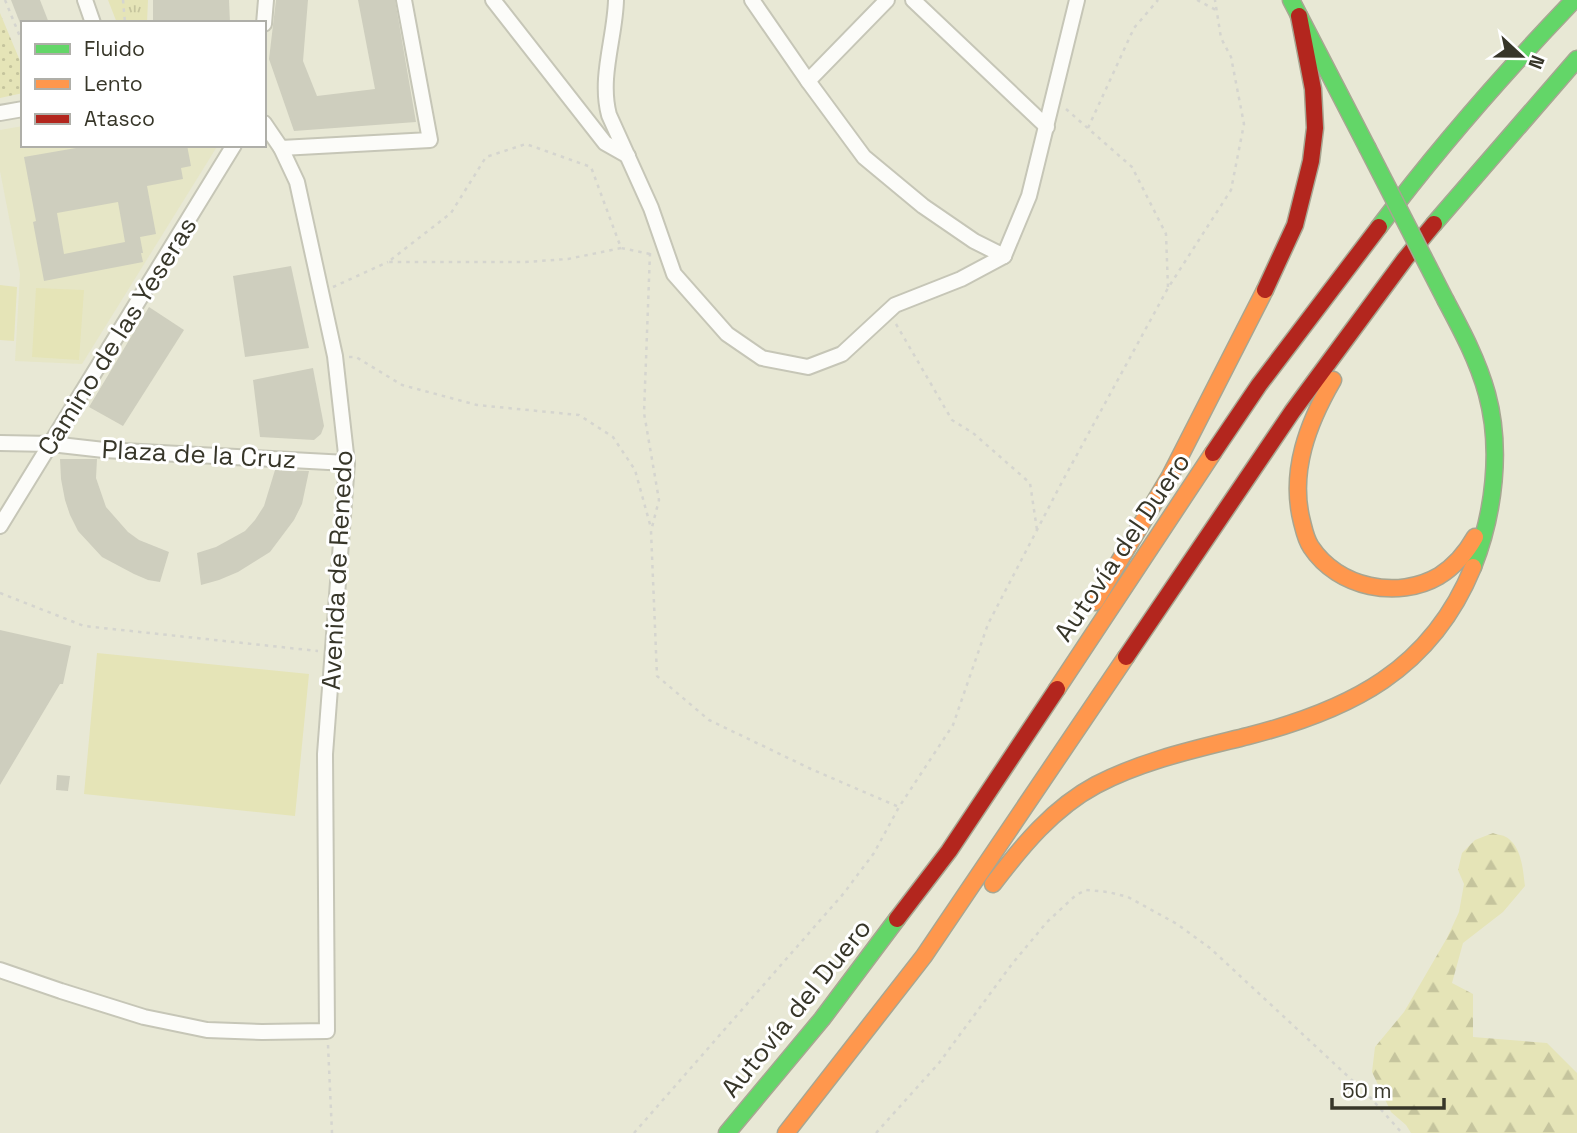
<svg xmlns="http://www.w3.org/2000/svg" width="1577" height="1133" font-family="'Space Grotesk',sans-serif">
	<defs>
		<pattern id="grass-dots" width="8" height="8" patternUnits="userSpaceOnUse" patternTransform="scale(1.75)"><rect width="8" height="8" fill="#e5e4b7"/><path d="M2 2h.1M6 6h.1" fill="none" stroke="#c5c49d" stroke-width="1.8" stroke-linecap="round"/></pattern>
		<pattern id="forest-firs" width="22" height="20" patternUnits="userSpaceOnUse" patternTransform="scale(1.75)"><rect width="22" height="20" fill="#e5e4b7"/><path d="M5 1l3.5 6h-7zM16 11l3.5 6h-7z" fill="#c5c49d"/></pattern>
		<pattern id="park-tufts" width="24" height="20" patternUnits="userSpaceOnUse" patternTransform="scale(1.75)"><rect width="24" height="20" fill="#e5e4b7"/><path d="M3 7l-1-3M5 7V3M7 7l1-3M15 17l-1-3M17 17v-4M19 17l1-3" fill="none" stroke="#c5c49d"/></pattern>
	</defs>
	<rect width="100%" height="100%" fill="#e8e8d5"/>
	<path fill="#e6e6c6" d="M23 126V145H218L82 364 15 361 20 274 0 171V130Z"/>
	<path fill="url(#grass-dots)" d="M0 13 23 68V93L0 98Z"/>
	<path fill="url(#forest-firs)" d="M1493 833C1498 835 1505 835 1509 839 1522 850 1523 870 1525 886L1503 912 1463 943 1452 983 1473 994V1037L1547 1043 1577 1073V1133H1411L1406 1125 1391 1112 1372 1072 1375 1047 1404 1012 1447 938 1459 912 1464 884 1458 870 1462 853 1475 840Z"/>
	<path fill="url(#park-tufts)" d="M108 0H148L147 23H117Z"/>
	<g fill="#e5e4b7">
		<path d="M0 285 17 287 14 341 0 340Z"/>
		<path d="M36 288 84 290 79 360 32 357Z"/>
		<path d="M97 653 309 674 295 816 84 794Z"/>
	</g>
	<g fill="#cecebe" fill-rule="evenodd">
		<path d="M11 0H40L49 23H20Z"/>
		<path d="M153 0H229L230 23H153Z"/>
		<path d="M276 0H308L303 61 317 96 375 89 358 0H395L416 122 294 131 269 59Z"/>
		<path d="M76 145H187L191 166 181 168 183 179 147 186 156 234 140 237 143 253H141L143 262 44 281 33 222 36 221 24 157 76 148ZM118 202 125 242 64 254 57 213Z"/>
		<path d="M291 266 309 348 245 357 233 276Z"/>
		<path d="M149 307 184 330 123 426 89 407Z"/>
		<path d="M313 368 324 426 321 434 314 440 260 437 253 380Z"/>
		<path d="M60 459H97L96 478 106 507 128 532 139 540 169 552 160 582 148 580 134 574 102 557 78 531 70 515 65 500 61 479Z"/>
		<path d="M275 470 309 471 302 504 294 520 270 552 238 572 219 580 201 585 197 553 216 547 245 531 255 520 264 506Z"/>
		<path d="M0 630 71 646 63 684H60L0 785Z"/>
		<path d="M57 775 70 776 68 791 56 790Z"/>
	</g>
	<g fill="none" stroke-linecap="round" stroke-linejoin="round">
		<g stroke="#c6c6b7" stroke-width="18">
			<g id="street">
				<path d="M85 0 93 23"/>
				<path d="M493 0 605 143 628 156"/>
				<path d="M616 0C615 38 599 77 609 115L651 208 674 274 727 334 762 358 808 367 842 354 895 305 961 279 1004 256"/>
				<path d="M752 0 808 81 864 157 923 206 974 241 1004 256"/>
				<path d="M913 0 1047 127"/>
				<path d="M264 24 266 0"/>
				<path d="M808 81 887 0"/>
				<path d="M0 113 23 109"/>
				<path d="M281 148 430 140 404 0"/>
				<path d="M1004 256 1029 196 1077 0"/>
				<path d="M0 443 51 444 104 450 347 463"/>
				<path d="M0 526 234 145"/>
				<path d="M0 970 61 991 144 1017 207 1030 262 1032 327 1031 325 754 347 463 335 356 297 182 281 148 264 123"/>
			</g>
		</g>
		<g stroke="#a7a692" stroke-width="19">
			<g id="fast">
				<path d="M1291 0 1367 147"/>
				<path d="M1434 224 1577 59"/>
				<path d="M1379 227C1439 147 1505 72 1574 0"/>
				<path d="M1446 301C1462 331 1478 361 1487 394 1502 449 1494 514 1473 567"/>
				<path d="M727 1133 822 1019 897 919"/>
			</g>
		</g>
		<g stroke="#a7a692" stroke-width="19">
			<g id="slow">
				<path d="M1333 380C1308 423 1289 472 1302 522 1304 530 1306 540 1311 547 1338 588 1398 600 1439 576 1455 566 1466 553 1475 537"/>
				<path d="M1095 602 1170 476 1265 290"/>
				<path d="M1057 689 1213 453"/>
				<path d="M993 884C1022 846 1053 808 1096 785 1144 760 1196 749 1248 736 1350 710 1431 670 1473 567"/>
				<path d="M786 1133 924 956 1126 657"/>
			</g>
		</g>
		<g stroke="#a7a692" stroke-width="19">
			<g id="jam">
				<path d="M1265 290 1295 225 1311 161 1315 128 1313 89 1299 16"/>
				<path d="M1213 453 1259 385 1379 227"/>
				<path d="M1126 657 1292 412 1405 259 1434 224"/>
				<path d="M897 919 949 851 1057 689"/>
			</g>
		</g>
		<g stroke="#d5d5cf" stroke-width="2.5" stroke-dasharray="3.5 5" stroke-linecap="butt">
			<path d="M5 0 23 44"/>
			<path d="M123 0 125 23"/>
			<path d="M1197 0 1216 10"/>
			<path d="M1066 109 1132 167 1166 234 1168 288"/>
			<path d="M1088 128 1134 28 1158 0"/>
			<path d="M621 248 568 259 525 262H388L451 213 486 157 526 144 591 167 621 248 650 254"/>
			<path d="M650 253 644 413 659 500 651 531 657 676 709 720 811 769 899 807"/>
			<path d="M333 287 388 262"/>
			<path d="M896 324 952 420 973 433 1030 483 1037 530"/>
			<path d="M349 357H356L402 385 477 405 579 415 613 437 635 470 651 528"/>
			<path d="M0 593 84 626 318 651"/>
			<path d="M328 1045 332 1133"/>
			<path d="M634 1133 844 893 874 853 899 807 953 725 988 624 1062 482 1168 288 1231 190 1244 124 1231 57 1221 38 1215 0"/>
			<path d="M876 1133 939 1063 1012 964 1047 922 1076 895 1086 890 1108 892 1128 897 1177 924 1210 948 1368 1095 1402 1133"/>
		</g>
		<use href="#street" stroke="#fcfcf9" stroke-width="14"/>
		<use href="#fast" stroke="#63d668" stroke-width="16"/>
		<use href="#slow" stroke="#ff974d" stroke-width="16"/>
		<use href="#jam" stroke="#b3261e" stroke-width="16"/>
		<g stroke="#a7a692" stroke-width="19" stroke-linecap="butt">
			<path id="fast-bridge" d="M1367 147 1446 301"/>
		</g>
		<use href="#fast-bridge" stroke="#63d668" stroke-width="16"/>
	</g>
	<g text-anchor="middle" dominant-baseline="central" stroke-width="6" stroke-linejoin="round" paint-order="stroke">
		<g font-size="26" fill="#373629" stroke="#fff">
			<text transform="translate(117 336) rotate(-58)">Camino de las Yeseras</text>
			<text transform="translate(199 454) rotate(3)">Plaza de la Cruz</text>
			<text transform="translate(1122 547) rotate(-56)">Autovía del Duero</text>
			<text transform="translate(337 570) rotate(-87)">Avenida de Renedo</text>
			<text transform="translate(796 1008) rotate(-51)">Autovía del Duero</text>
		</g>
	</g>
	<rect x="21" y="21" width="245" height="126" fill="#ffffff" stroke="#afafa9" stroke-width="2"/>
	<rect x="35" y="44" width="35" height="10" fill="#63d668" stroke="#afafa9" stroke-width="2"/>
	<text x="84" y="56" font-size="21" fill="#373629">Fluido</text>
	<rect x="35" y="79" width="35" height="10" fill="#ff974d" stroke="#afafa9" stroke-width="2"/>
	<text x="84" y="91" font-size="21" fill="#373629">Lento</text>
	<rect x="35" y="114" width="35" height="10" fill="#b3261e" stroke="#afafa9" stroke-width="2"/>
	<text x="84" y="126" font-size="21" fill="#373629">Atasco</text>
	<g transform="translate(1521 56) rotate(112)" stroke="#ffffff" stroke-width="5" paint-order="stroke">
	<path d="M0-5L12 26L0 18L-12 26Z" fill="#373629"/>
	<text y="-10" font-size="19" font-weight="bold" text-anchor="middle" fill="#373629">N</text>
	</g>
	<path d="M1332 1098v10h112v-10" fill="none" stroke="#373629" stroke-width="3.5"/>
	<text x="1342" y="1098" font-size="21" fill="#373629" stroke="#ffffff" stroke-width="5" paint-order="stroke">50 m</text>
</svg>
